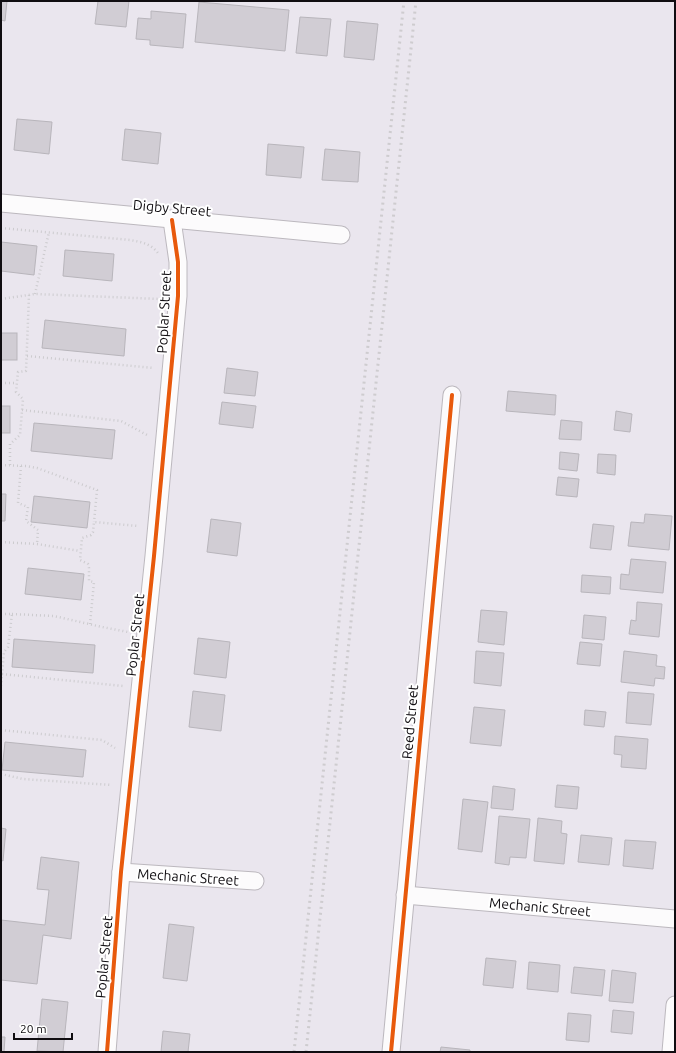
<svg xmlns="http://www.w3.org/2000/svg" width="676" height="1053" font-family="Ubuntu,sans-serif">
	<rect width="100%" height="100%" fill="#eae6ee"/>
	<g fill="#d1cdd4" stroke="#b8b5bb">
		<path d="M1 1H7L5 21 1 20Z"/>
		<path d="M98 1H129L126 27 95 24Z"/>
		<path d="M199 2 289 10 285 51 195 42Z"/>
		<path d="M151 11 186 14 183 48 150 45V40L136 39 138 18 151 19Z"/>
		<path d="M300 17 331 19 327 56 296 53Z"/>
		<path d="M347 21 378 24 374 60 344 57Z"/>
		<path d="M17 119 52 122 49 154 14 150Z"/>
		<path d="M125 129 161 133 158 164 122 160Z"/>
		<path d="M268 144 304 147 301 178 266 175Z"/>
		<path d="M325 149 360 152 358 182 322 180Z"/>
		<path d="M1 242 37 246 34 275 1 271Z"/>
		<path d="M65 250 114 254 112 281 63 276Z"/>
		<path d="M45 320 126 329 124 356 42 348Z"/>
		<rect x="1" y="333" width="16" height="27"/>
		<path d="M227 368 258 372 255 396 224 393Z"/>
		<path d="M508 391 556 395 555 415 506 411Z"/>
		<path d="M222 402 256 406 253 428 219 424Z"/>
		<rect x="1" y="406" width="9" height="27"/>
		<path d="M616 411 632 414 630 432 614 430Z"/>
		<path d="M561 420 582 422 581 440 559 439Z"/>
		<path d="M34 423 115 430 112 459 31 451Z"/>
		<path d="M560 452 579 454 577 471 559 469Z"/>
		<path d="M598 454 616 455 615 475 597 473Z"/>
		<path d="M558 477 579 479 577 497 556 495Z"/>
		<path d="M1 494H6L5 521H1Z"/>
		<path d="M34 496 90 502 87 528 31 522Z"/>
		<path d="M645 514 672 516 669 550 628 546 631 522 644 523Z"/>
		<path d="M211 519 241 523 237 556 207 552Z"/>
		<path d="M593 524 614 526 611 550 590 548Z"/>
		<path d="M631 559 666 562 663 593 620 589 621 574 629 575Z"/>
		<path d="M28 568 84 574 81 600 25 594Z"/>
		<path d="M582 575 611 577 610 594 581 592Z"/>
		<path d="M637 602 662 604 659 637 629 634 631 620 636 621Z"/>
		<path d="M481 610 507 612 504 645 478 642Z"/>
		<path d="M584 615 606 617 604 640 582 638Z"/>
		<path d="M198 638 230 642 226 678 194 674Z"/>
		<path d="M14 639 95 645 93 673 12 667Z"/>
		<path d="M580 642 602 644 600 666 577 664Z"/>
		<path d="M476 651 504 653 501 686 474 683Z"/>
		<path d="M624 651 657 655 656 666 665 667 664 679 655 678 654 686 621 682Z"/>
		<path d="M193 691 225 695 221 731 189 727Z"/>
		<path d="M628 692 654 694 651 725 626 723Z"/>
		<path d="M474 707 505 710 501 746 470 743Z"/>
		<path d="M585 710 606 712 604 727 584 725Z"/>
		<path d="M615 736 648 739 646 769 621 767 622 755 614 754Z"/>
		<path d="M5 742 86 750 83 777 2 770Z"/>
		<path d="M557 785 579 787 577 809 555 807Z"/>
		<path d="M493 786 515 789 513 810 491 808Z"/>
		<path d="M463 799 488 802 482 852 458 849Z"/>
		<path d="M499 816 530 819 526 858 510 857 509 865 495 863Z"/>
		<path d="M538 818 562 821 561 833 567 834 564 864 534 861Z"/>
		<path d="M1 828 6 829 3 861 1 860Z"/>
		<path d="M581 835 612 838 609 865 578 862Z"/>
		<path d="M625 840 656 842 653 869 623 866Z"/>
		<path d="M41 857 79 862 71 939 43 935 37 984 1 980V920L45 925 49 890 37 889Z"/>
		<path d="M169 924 194 927 187 981 163 978Z"/>
		<path d="M486 958 516 961 513 988 483 985Z"/>
		<path d="M529 962 560 965 558 992 527 989Z"/>
		<path d="M574 967 605 970 602 996 571 993Z"/>
		<path d="M612 970 636 973 633 1003 609 1001Z"/>
		<path d="M42 999 68 1002 63 1052 37 1051Z"/>
		<path d="M613 1010 634 1012 632 1034 611 1032Z"/>
		<path d="M568 1013 591 1015 589 1042 566 1040Z"/>
		<path d="M163 1031 190 1034 188 1052H161Z"/>
		<path d="M1 1037H5L4 1052H1Z"/>
		<path d="M441 1047 470 1050V1052H440Z"/>
	</g>
	<g fill="none" stroke-linecap="round" stroke-linejoin="round">
		<g stroke="#bcb8be" stroke-width="19">
			<g id="street">
				<path d="M1 203 341 235"/>
				<path d="M121 872 255 881"/>
				<path d="M405 895 675 919"/>
				<path d="M107 1052 121 872 154 556 178 296V262L172 220"/>
				<path d="M391 1052 452 395"/>
				<path d="M671 1052 675 1005"/>
			</g>
		</g>
		<g stroke="#cccbce" stroke-width="2.5" stroke-dasharray="1 3" stroke-linecap="butt">
			<path d="M1 228 130 240C141 242 150 243 158 253"/>
			<path d="M35 294 49 232"/>
			<path d="M1 299 35 294 160 299"/>
			<path d="M27 356 154 368"/>
			<path d="M1 383H16"/>
			<path d="M22 410 121 421 147 435"/>
			<path d="M1 465 26 466 37 468 97 490 94 522"/>
			<path d="M10 465V444L20 435 23 399 16 392 18 372 26 371 29 295"/>
			<path d="M21 466 18 503 28 507 26 521 38 530 37 544"/>
			<path d="M1 542 37 544 80 551"/>
			<path d="M1 614H12L8 647 4 652 1 686"/>
			<path d="M12 614 54 616 102 627 128 632"/>
			<path d="M90 624 94 582 89 581V568L88 564 80 560 82 538 91 535 93 532 94 522 138 526"/>
			<path d="M2 674 123 686"/>
			<path d="M1 730 102 740 115 748"/>
			<path d="M1 774 23 779 112 785"/>
		</g>
		<use href="#street" stroke="#fcfbfc" stroke-width="17"/>
		<g stroke="#cecccf" stroke-width="3" stroke-dasharray="2 4" stroke-linecap="butt">
			<path d="M294 1052 404 1"/>
			<path d="M306 1052 416 1"/>
		</g>
		<g stroke="#fff" stroke-width="6">
			<g id="cycleway">
				<path d="M107 1052 121 872 154 556 178 296V262L172 220"/>
				<path d="M391 1052 452 395"/>
			</g>
		</g>
		<use href="#cycleway" stroke="#e8590c" stroke-width="4"/>
	</g>
	<g text-anchor="middle" dominant-baseline="central" stroke-width="4" stroke-linejoin="round" paint-order="stroke">
		<g font-size="14" fill="#100d11" stroke="#fff">
			<text transform="translate(172 208) rotate(5)">Digby Street</text>
			<text transform="translate(164 312) rotate(-87)">Poplar Street</text>
			<text transform="translate(135 635) rotate(-84)">Poplar Street</text>
			<text transform="translate(410 722) rotate(-85)">Reed Street</text>
			<text transform="translate(188 877) rotate(4)">Mechanic Street</text>
			<text transform="translate(540 907) rotate(5)">Mechanic Street</text>
			<text transform="translate(104 957) rotate(-85)">Poplar Street</text>
		</g>
	</g>
	<rect width="676" height="1053" fill="none" stroke="#100d11" stroke-width="4"/>
	<path d="M14 1033v6h58v-6" fill="none" stroke="#100d11" stroke-width="2"/>
	<text x="20" y="1033" font-size="12" fill="#100d11" stroke="#ffffff" stroke-width="3" paint-order="stroke">20 m</text>
</svg>
